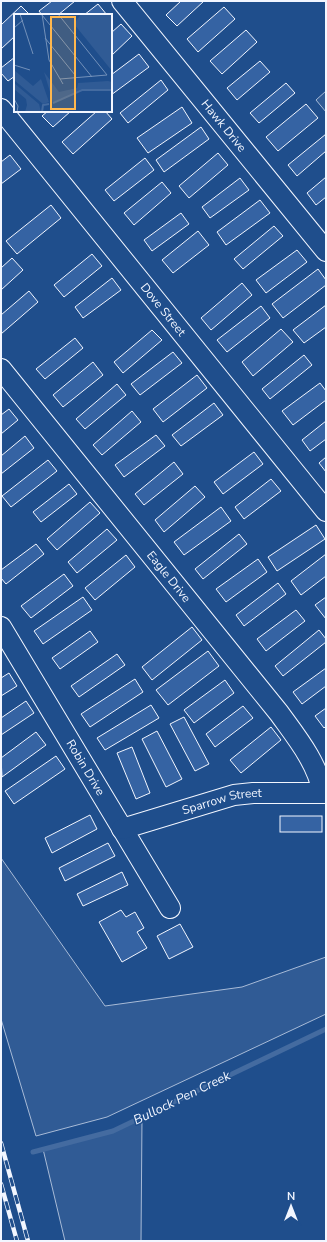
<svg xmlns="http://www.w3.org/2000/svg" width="327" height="1242" font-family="'Nunito Sans',sans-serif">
	<rect width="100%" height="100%" fill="#1f4e8c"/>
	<g fill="#305b95" stroke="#a8bbd7">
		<path d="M326 91V112L316 100Z"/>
		<path d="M1 858 105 1006 242 987 326 957V1014L107 1117 36 1136 1 1019Z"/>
		<path d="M142 1117 141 1241H65L43 1149 113 1131Z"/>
	</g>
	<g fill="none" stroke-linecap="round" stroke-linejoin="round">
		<path stroke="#446ba0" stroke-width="5" d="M33 1152 113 1131 326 1029"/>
	</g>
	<g fill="#3563a3" stroke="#f2f6ff">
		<path d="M52 1H75L58 15H42L39 11Z"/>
		<path d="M181 1H204L177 26 166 15Z"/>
		<path d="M98 4 107 15H84Z"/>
		<path d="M21 6 30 15H15V36L1 49V25Z"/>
		<path d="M224 7 235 19 198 52 187 39Z"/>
		<path d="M121 24 132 36 111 56V33Z"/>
		<path d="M246 30 257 42 222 74 210 61Z"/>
		<path d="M139 54 149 67 111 95V75Z"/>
		<path d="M15 57V76L8 81 1 73V68Z"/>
		<path d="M260 61 270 72 237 100 227 88Z"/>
		<path d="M161 80 168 90 128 123 120 113Z"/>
		<path d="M286 83 295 93 259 123 250 113Z"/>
		<path d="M306 104 318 118 278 151 266 137Z"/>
		<path d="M182 107 192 123 148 153 137 138Z"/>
		<path d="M48 111H71L53 127 42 116Z"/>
		<path d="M97 111H105L112 119 73 154 62 142Z"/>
		<path d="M201 127 209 139 164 172 156 160Z"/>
		<path d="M326 134V151L297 176 288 165Z"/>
		<path d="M218 153 228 165 189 198 179 186Z"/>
		<path d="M10 155 21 169 1 184V162Z"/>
		<path d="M145 158 154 170 114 201 105 190Z"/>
		<path d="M326 177V197L316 205 307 193Z"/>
		<path d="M240 178 249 190 210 218 202 207Z"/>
		<path d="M162 182 171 193 134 225 124 213Z"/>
		<path d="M260 200 270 213 226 245 217 232Z"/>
		<path d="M51 205 61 218 17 254 6 241Z"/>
		<path d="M181 213 189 224 152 251 144 240Z"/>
		<path d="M274 226 283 236 243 269 234 259Z"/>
		<path d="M198 231 209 245 173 273 162 260Z"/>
		<path d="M297 250 307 262 266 293 256 280Z"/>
		<path d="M92 254 102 266 64 297 54 285Z"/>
		<path d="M12 258 23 270 1 290V268Z"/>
		<path d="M318 269 326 280V285L283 318 272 304Z"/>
		<path d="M112 278 121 290 83 318 75 307Z"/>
		<path d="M242 283 252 295 211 330 201 318Z"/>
		<path d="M29 291 38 302 1 334V315Z"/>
		<path d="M326 305V327L304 343 293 330Z"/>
		<path d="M261 306 270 318 227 352 217 340Z"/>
		<path d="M281 329 293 342 253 376 242 362Z"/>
		<path d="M152 330 162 340 123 373 114 362Z"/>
		<path d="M75 338 83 348 45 379 36 369Z"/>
		<path d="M173 352 182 363 140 395 131 384Z"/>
		<path d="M304 355 312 365 270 399 262 389Z"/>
		<path d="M93 362 103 375 63 407 53 395Z"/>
		<path d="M197 375 207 388 163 422 153 409Z"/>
		<path d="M320 383 326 391V400L293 425 282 411Z"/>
		<path d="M117 384 126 395 85 429 76 419Z"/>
		<path d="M214 403 223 415 181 446 172 435Z"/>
		<path d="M9 409 18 420 1 434V415Z"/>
		<path d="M132 411 141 422 102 455 93 445Z"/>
		<path d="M326 421V439L310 451 302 440Z"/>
		<path d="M156 435 165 446 124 477 115 465Z"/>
		<path d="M25 436 34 448 1 474V456Z"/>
		<path d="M254 452 263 464 223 494 214 482Z"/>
		<path d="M326 457V472L319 463Z"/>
		<path d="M48 460 57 471 11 507 2 496Z"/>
		<path d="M174 462 183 474 144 505 135 494Z"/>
		<path d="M271 479 281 491 244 519 235 507Z"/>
		<path d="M69 484 77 494 41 522 33 512Z"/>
		<path d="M195 486 205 497 164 532 155 520Z"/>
		<path d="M90 502 100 513 57 550 47 539Z"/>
		<path d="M221 507 231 521 184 555 174 542Z"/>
		<path d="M316 525 325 539 277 571 268 557Z"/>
		<path d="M107 529 117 540 77 573 68 562Z"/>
		<path d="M239 534 247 544 203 579 195 569Z"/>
		<path d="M36 544 44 554 6 584 1 578V570Z"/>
		<path d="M326 554V576L301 595 291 581Z"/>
		<path d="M126 555 135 567 95 600 85 588Z"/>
		<path d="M258 559 267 572 226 602 216 589Z"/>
		<path d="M64 574 73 586 31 618 21 606Z"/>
		<path d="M278 583 286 594 244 626 236 615Z"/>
		<path d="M83 597 92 610 43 644 34 631Z"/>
		<path d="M326 597V619L315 605Z"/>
		<path d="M296 610 305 621 266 651 257 639Z"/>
		<path d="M192 627 202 640 152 680 142 667Z"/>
		<path d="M319 630 326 639V642L283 676 275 666Z"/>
		<path d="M90 631 98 642 60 669 52 658Z"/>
		<path d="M208 651 219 666 168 705 156 690Z"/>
		<path d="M117 654 125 665 79 697 71 686Z"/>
		<path d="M326 668V686L302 704 293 692Z"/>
		<path d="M9 673 17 686 1 696V678Z"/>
		<path d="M135 679 143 692 90 727 81 714Z"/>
		<path d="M225 680 234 693 194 723 184 710Z"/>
		<path d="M26 701 34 713 1 735V718Z"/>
		<path d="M151 705 159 718 105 750 97 738Z"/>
		<path d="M243 706 253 718 215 747 206 734Z"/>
		<path d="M326 708V726L324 728 315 716Z"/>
		<path d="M184 717 209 764 195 771 170 724Z"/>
		<path d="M271 727 281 740 241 773 230 760Z"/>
		<path d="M157 731 182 779 166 787 142 739Z"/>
		<path d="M36 732 46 745 2 777 1 758Z"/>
		<path d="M132 747 150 793 136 799 117 753Z"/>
		<path d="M56 756 65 769 14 804 5 791Z"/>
		<path d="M90 815 97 829 52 853 45 838Z"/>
		<rect x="280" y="816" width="42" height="16"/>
		<path d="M108 843 115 856 65 881 59 868Z"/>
		<path d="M122 872 128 885 83 906 77 894Z"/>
		<path d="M121 910 126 917 135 912 144 928 137 932 147 948 122 962 99 922Z"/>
		<path d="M180 924 193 947 169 959 157 936Z"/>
	</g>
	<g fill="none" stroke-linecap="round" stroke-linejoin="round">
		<g stroke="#f2f6ff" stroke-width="22">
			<g id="minor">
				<path id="s1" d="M122 1 326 251"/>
				<path id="s2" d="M1 109 326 511"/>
				<path id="s3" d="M1 369 279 713C297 738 317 762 323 793"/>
				<path id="s4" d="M1 627 170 908"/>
				<path id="s5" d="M122 829 234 795 253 793H326"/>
			</g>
		</g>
		<use href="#minor" stroke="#1f4e8c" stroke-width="20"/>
		<g stroke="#f2f6ff" stroke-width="4.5">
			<g id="rail">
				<path d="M1 1143 28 1241"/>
				<path d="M1 1184 17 1241"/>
			</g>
		</g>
		<use href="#rail" stroke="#1f4e8c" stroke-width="3" stroke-dasharray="9" stroke-linecap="butt"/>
	</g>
	<g text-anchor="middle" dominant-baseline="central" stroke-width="3" stroke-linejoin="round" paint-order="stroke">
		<g font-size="12" fill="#f2f6ff" stroke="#1f4e8c">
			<text stroke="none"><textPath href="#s1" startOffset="161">Hawk Drive</textPath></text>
			<text stroke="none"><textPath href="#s2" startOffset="258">Dove Street</textPath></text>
			<text stroke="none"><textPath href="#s3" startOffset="267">Eagle Drive</textPath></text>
			<text stroke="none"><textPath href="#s4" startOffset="164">Robin Drive</textPath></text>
			<text stroke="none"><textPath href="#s5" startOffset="104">Sparrow Street</textPath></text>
		</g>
		<g font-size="13" font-style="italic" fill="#f2f6ff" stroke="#1f4e8c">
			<text transform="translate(182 1098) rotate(-26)">Bullock Pen Creek</text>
		</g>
	</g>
	<g transform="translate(14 14)">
		<rect width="98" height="98" fill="#1f4e8c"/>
		<path d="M67 0H98V57L60 10ZM0 56 19 72 27 65 35 88 29 90 0 66ZM30 58 45 78 63 74 64 69 94 67 98 68V75H68L39 88ZM0 69 25 90 27 98H11L13 91 12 85 0 75Z" fill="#305b95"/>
		<path fill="none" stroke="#446ba0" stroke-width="2" d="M39 89 68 76H98M28 98 29 91 35 90"/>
		<path fill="none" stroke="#7391ba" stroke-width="1" d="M6 0 19 40M28 0 35 46 49 70M44 0 93 61 46 65M28 1 78 63M0 14 9 6M31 24 61 61M0 51 16 56M0 85 4 92 3 98"/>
		<path fill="#ffb74d" fill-opacity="0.15" stroke="#ffb74d" stroke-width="2" d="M37 3H61V95H37Z"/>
		<rect width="98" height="98" fill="none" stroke="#f2f6ff" stroke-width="2"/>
	</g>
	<rect width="327" height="1242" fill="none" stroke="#f2f6ff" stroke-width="4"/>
	<g transform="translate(291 1206)" stroke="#1f4e8c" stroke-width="3" paint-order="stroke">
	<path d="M0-3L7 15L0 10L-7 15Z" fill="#f2f6ff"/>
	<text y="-6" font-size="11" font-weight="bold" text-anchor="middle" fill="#f2f6ff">N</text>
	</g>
</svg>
